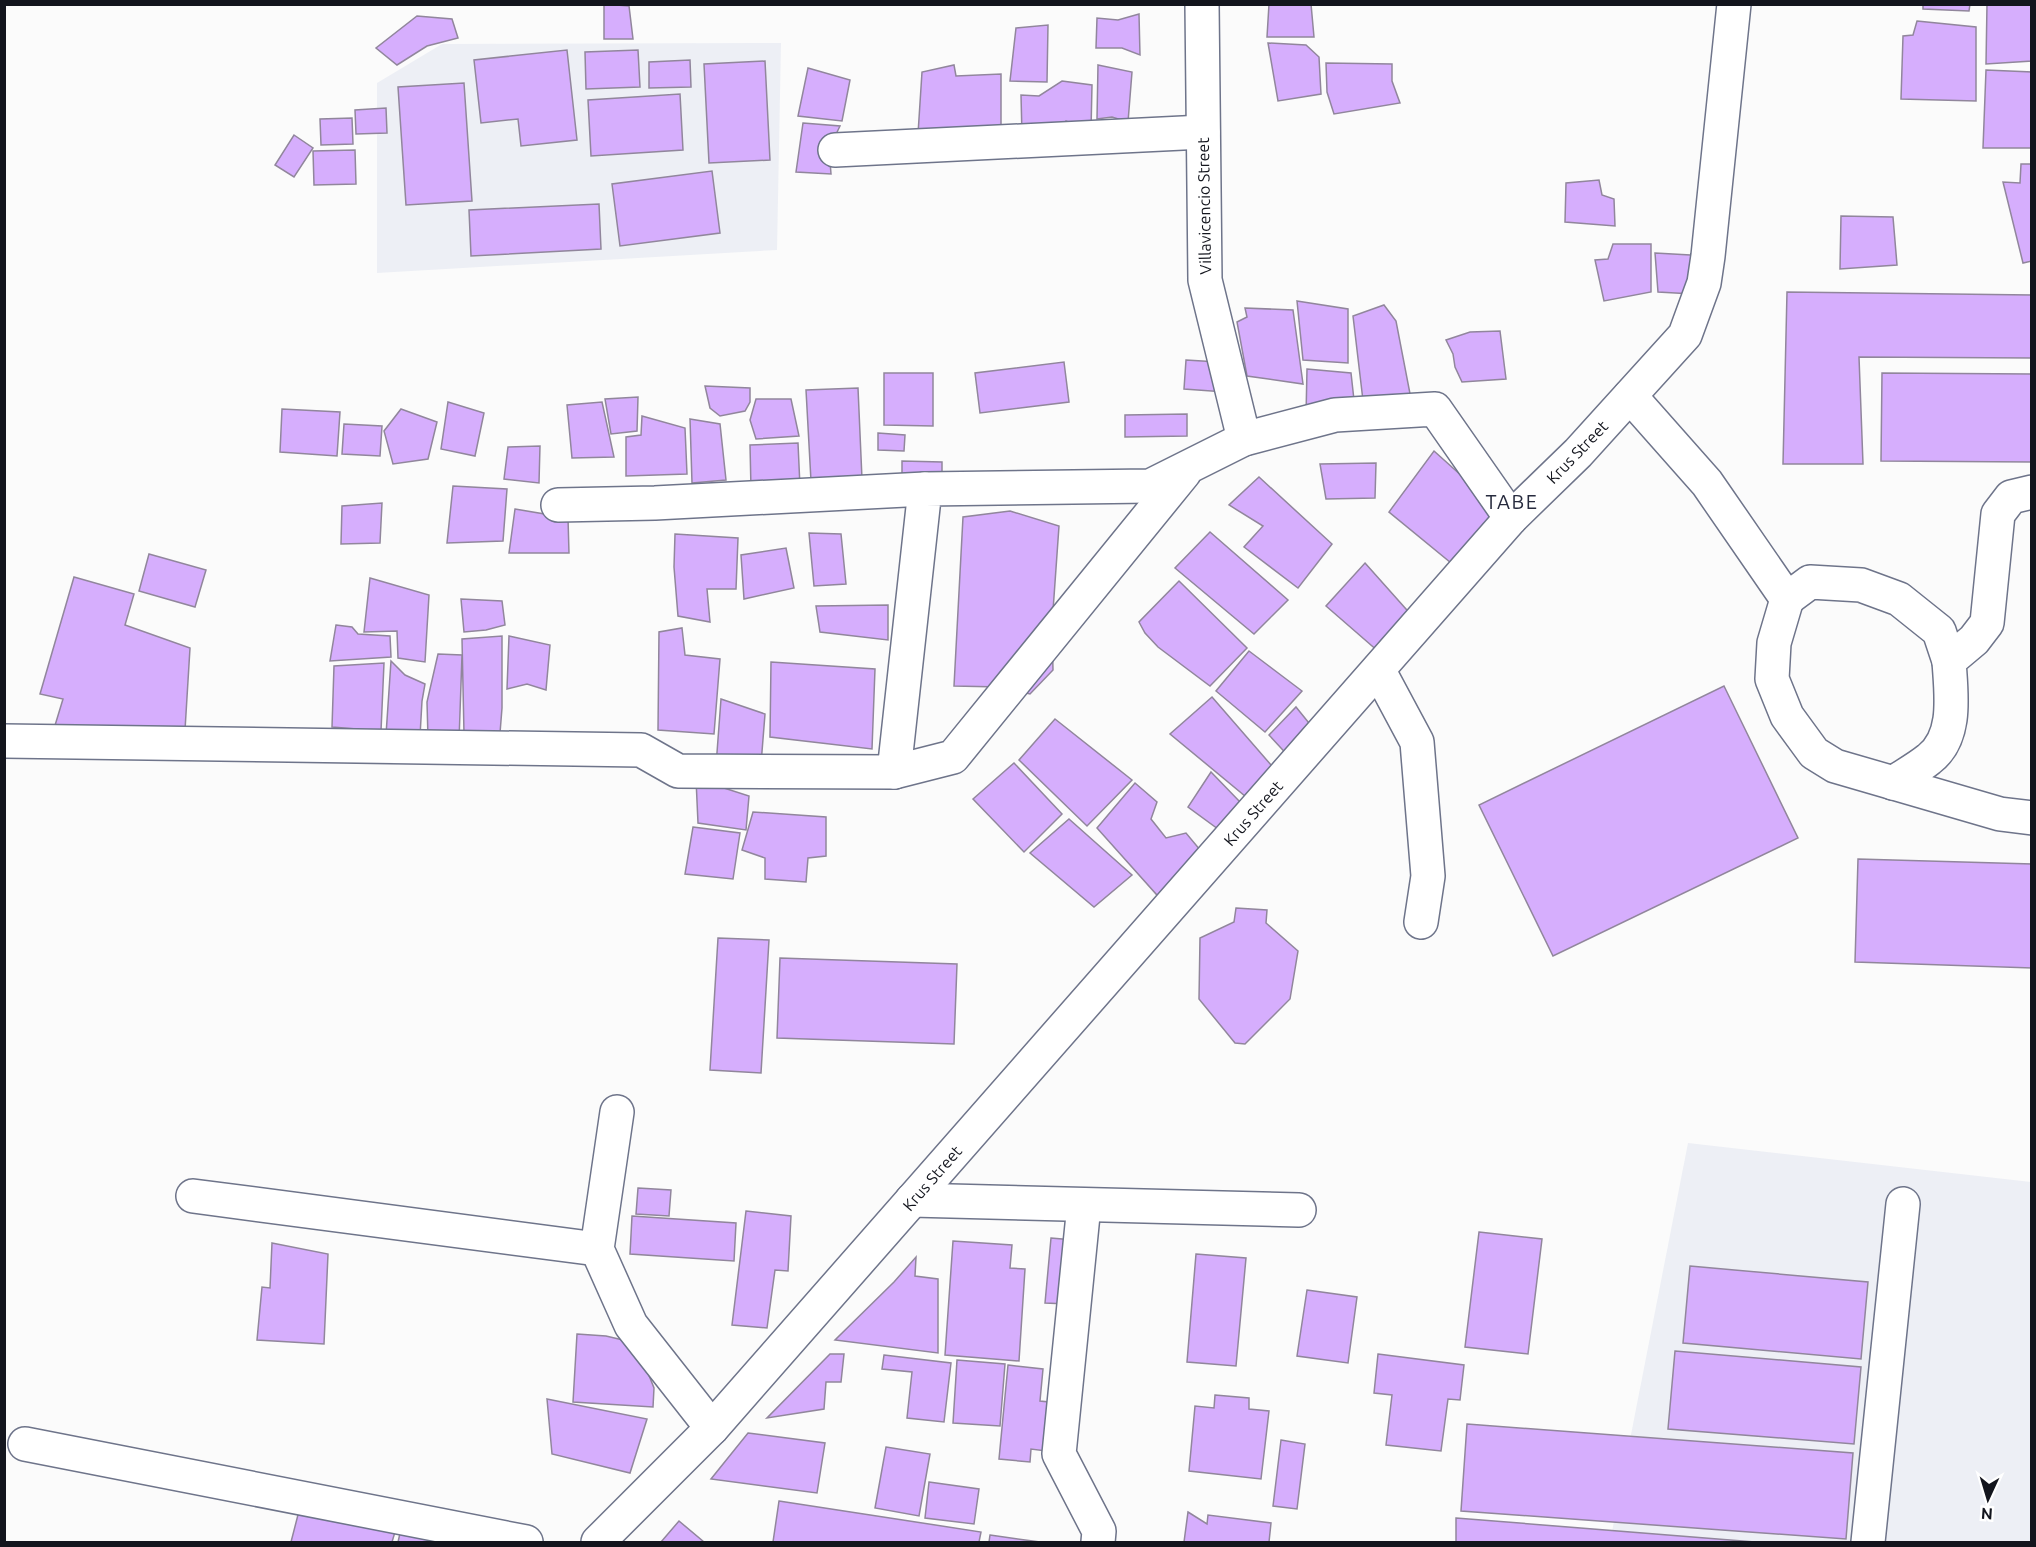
<svg xmlns="http://www.w3.org/2000/svg" width="2036" height="1547" font-family="Ubuntu,sans-serif">
	<rect width="100%" height="100%" fill="#fbfbfb"/>
	<g fill="#edeff5">
		<path d="M781 43 777 250 377 273V83L442 44Z"/>
		<path d="M1688 1143 2031 1182V1542H1610Z"/>
	</g>
	<g fill="#d6aefd" stroke="#91869c" stroke-width="1.5">
		<path d="M604 4 629 6 633 39H604Z"/>
		<path d="M1269 4H1311L1314 37H1267Z"/>
		<path d="M1923 4H1970L1969 11 1923 9Z"/>
		<path d="M1987 4H2032V61L1986 64Z"/>
		<path d="M1139 14 1140 55 1122 48H1096L1097 18 1118 20Z"/>
		<path d="M417 16 452 19 458 38 427 46 397 65 376 48Z"/>
		<path d="M1917 21 1976 27V101L1901 99 1903 36 1913 35Z"/>
		<path d="M1048 25 1047 82 1010 81 1016 28Z"/>
		<path d="M1268 43 1306 45 1319 57 1321 94 1278 101Z"/>
		<path d="M567 50 577 140 521 146 518 119 481 123 474 60Z"/>
		<path d="M638 50 640 87 586 89 585 52Z"/>
		<path d="M690 60 691 87 649 88V62Z"/>
		<path d="M765 61 770 160 709 163 704 64Z"/>
		<path d="M1326 63 1392 64V81L1400 103 1334 114 1327 92Z"/>
		<path d="M954 65 956 76 1001 74V132L918 134 922 72Z"/>
		<path d="M1098 65 1132 72 1128 122 1112 117 1097 119Z"/>
		<path d="M808 68 850 80 842 121 798 116Z"/>
		<path d="M1986 70 2032 72V148H1983Z"/>
		<path d="M1062 81 1092 85 1091 131 1066 121 1061 135H1022L1021 95 1039 96Z"/>
		<path d="M464 83 472 201 406 205 398 87Z"/>
		<path d="M680 94 683 150 591 156 588 100Z"/>
		<path d="M386 108 387 133 356 134 355 110Z"/>
		<path d="M352 118 353 144 321 145 320 119Z"/>
		<path d="M803 123 840 126 829 149 831 174 796 172Z"/>
		<path d="M294 135 313 148 294 177 275 165Z"/>
		<path d="M355 150 356 184 314 185 313 151Z"/>
		<path d="M2021 164H2032V261L2023 263 2003 182 2020 183Z"/>
		<path d="M712 171 720 233 620 246 612 184Z"/>
		<path d="M1599 180 1602 195 1614 199 1615 226 1565 222 1566 183Z"/>
		<path d="M599 204 601 249 471 256 469 210Z"/>
		<path d="M1841 216 1893 217 1897 265 1840 269Z"/>
		<path d="M1613 244H1651V292L1604 301 1595 260 1608 259Z"/>
		<path d="M1655 253 1708 256 1710 295 1658 292Z"/>
		<path d="M1787 292 2032 295V358L1859 357 1863 464H1783Z"/>
		<path d="M1297 301 1348 309V363L1303 360Z"/>
		<path d="M1384 305 1396 321 1412 404 1364 409 1353 316Z"/>
		<path d="M1245 308 1293 310 1303 384 1247 376 1237 322 1247 317Z"/>
		<path d="M1500 331 1506 379 1462 382 1455 367 1453 354 1446 340 1470 332Z"/>
		<path d="M1186 360 1218 362 1225 392 1184 389Z"/>
		<path d="M1064 362 1069 402 980 413 975 373Z"/>
		<path d="M1307 369 1351 373 1355 409 1306 416Z"/>
		<path d="M884 373H933V426L884 425Z"/>
		<path d="M1882 373 2032 374V462L1881 461Z"/>
		<path d="M705 386 750 388V402L745 411 720 416 710 408Z"/>
		<path d="M858 388 862 479 811 481 806 390Z"/>
		<path d="M638 397 637 431 611 434 605 399Z"/>
		<path d="M756 399H791L799 436 756 439 750 420Z"/>
		<path d="M448 402 484 413 475 456 441 449Z"/>
		<path d="M602 402 614 457 572 458 567 405Z"/>
		<path d="M282 409 340 412 337 456 280 452Z"/>
		<path d="M401 409 437 422 428 459 393 464 384 431Z"/>
		<path d="M1187 414V436L1125 437V415Z"/>
		<path d="M642 416 685 428 687 474 626 476V437L641 435Z"/>
		<path d="M690 419 720 424 726 480 692 483Z"/>
		<path d="M344 424 382 426 380 456 342 454Z"/>
		<path d="M878 433 905 435 904 451 878 450Z"/>
		<path d="M798 443 800 487 751 489 750 445Z"/>
		<path d="M540 446 539 483 504 479 508 447Z"/>
		<path d="M1434 451 1483 495 1496 526 1456 567 1389 512Z"/>
		<path d="M902 461 942 462V482H902Z"/>
		<path d="M1376 463 1375 498 1326 499 1320 464Z"/>
		<path d="M1259 477 1332 544 1298 588 1244 547 1263 526 1229 505Z"/>
		<path d="M453 486 507 489 503 541 447 543Z"/>
		<path d="M382 503 380 543 341 544 342 506Z"/>
		<path d="M515 509 568 518 569 553H509Z"/>
		<path d="M1010 511 1059 526 1052 625 1053 670 1030 694 1000 687 954 686 963 517Z"/>
		<path d="M1210 532 1288 600 1254 634 1175 568Z"/>
		<path d="M809 533 841 534 846 584 814 586Z"/>
		<path d="M675 534 738 538 736 589H707L710 622 678 616 674 567Z"/>
		<path d="M786 548 794 588 744 599 741 555Z"/>
		<path d="M149 554 206 570 195 607 139 591Z"/>
		<path d="M1365 563 1414 618 1379 652 1326 606Z"/>
		<path d="M74 577 134 594 125 625 190 648 185 730 53 732 63 699 40 694Z"/>
		<path d="M370 578 429 595 425 662 398 658 397 631 364 632Z"/>
		<path d="M1179 581 1247 648 1210 686 1158 647 1145 633 1139 622Z"/>
		<path d="M461 599 502 601 505 625 486 630 464 632Z"/>
		<path d="M888 605V640L820 632 816 606Z"/>
		<path d="M336 625 352 627 358 634 390 636 391 657 330 661Z"/>
		<path d="M682 628 685 655 720 659 714 734 658 730 659 632Z"/>
		<path d="M502 636V708L500 733 464 734 462 639Z"/>
		<path d="M509 636 550 645 546 690 527 684 507 689Z"/>
		<path d="M1249 651 1302 691 1265 732 1216 691Z"/>
		<path d="M438 654 462 655 459 741 428 738 427 702Z"/>
		<path d="M391 661 405 675 425 684 422 701 420 736 386 735Z"/>
		<path d="M771 662 875 669 872 749 770 737Z"/>
		<path d="M384 663 381 731 332 727 334 666Z"/>
		<path d="M1724 686 1798 838 1553 956 1479 805Z"/>
		<path d="M1212 697 1278 773 1251 801 1170 734Z"/>
		<path d="M721 699 765 714 761 764 716 766Z"/>
		<path d="M1296 707 1317 733 1292 760 1269 735Z"/>
		<path d="M1055 719 1132 780 1087 826 1019 760Z"/>
		<path d="M1014 763 1062 814 1024 852 973 799Z"/>
		<path d="M1211 772 1241 803 1218 829 1188 807Z"/>
		<path d="M696 779 749 796 746 830 698 823Z"/>
		<path d="M1135 783 1157 802 1151 819 1166 838 1186 833 1206 857 1165 904 1097 828Z"/>
		<path d="M753 812 826 817V856L808 858 806 882 765 879V858L742 850Z"/>
		<path d="M1069 819 1132 875 1094 907 1030 853Z"/>
		<path d="M693 827 740 833 733 879 685 874Z"/>
		<path d="M1858 859 2032 864V968L1855 962Z"/>
		<path d="M1236 908 1267 910 1266 923 1298 951 1290 999 1245 1044 1235 1043 1199 999 1200 938 1234 922Z"/>
		<path d="M718 938 769 940 761 1073 710 1070Z"/>
		<path d="M780 958 957 964 954 1044 777 1038Z"/>
		<path d="M638 1188 671 1190 669 1216 636 1214Z"/>
		<path d="M746 1211 791 1216 788 1271 775 1270 767 1328 732 1325Z"/>
		<path d="M632 1216 736 1223 734 1261 630 1254Z"/>
		<path d="M1479 1232 1542 1239 1528 1354 1465 1347Z"/>
		<path d="M1051 1238 1073 1240 1067 1304 1045 1303Z"/>
		<path d="M953 1241 1012 1245 1010 1268 1025 1269 1019 1361 945 1355Z"/>
		<path d="M272 1243 328 1254 324 1344 257 1340 262 1287 270 1288Z"/>
		<path d="M1196 1254 1246 1258 1236 1366 1187 1362Z"/>
		<path d="M916 1257 915 1276 938 1279V1353L835 1340 894 1282Z"/>
		<path d="M1690 1266 1868 1282 1861 1359 1683 1343Z"/>
		<path d="M1307 1290 1357 1297 1348 1363 1297 1356Z"/>
		<path d="M577 1334 606 1336 627 1341 642 1358 654 1388 653 1407 573 1402Z"/>
		<path d="M1675 1351 1861 1367 1854 1444 1668 1429Z"/>
		<path d="M830 1354H844L841 1382H826L824 1409 767 1418Z"/>
		<path d="M1378 1354 1464 1365 1460 1400 1448 1399 1441 1451 1386 1445 1392 1395 1374 1393Z"/>
		<path d="M884 1355 951 1363 944 1422 907 1418 912 1372 882 1369Z"/>
		<path d="M957 1360 1005 1364 1000 1426 953 1423Z"/>
		<path d="M1008 1365 1043 1369 1040 1401 1059 1403 1054 1452 1031 1449 1030 1462 999 1459Z"/>
		<path d="M1215 1395 1249 1398V1409L1269 1411 1261 1479 1189 1471 1195 1406 1214 1408Z"/>
		<path d="M547 1399 647 1419 630 1473 552 1454Z"/>
		<path d="M1467 1424 1853 1453 1846 1539 1461 1511Z"/>
		<path d="M748 1433 825 1443 817 1493 711 1479Z"/>
		<path d="M1281 1440 1305 1444 1297 1509 1273 1506Z"/>
		<path d="M886 1447 930 1454 919 1516 875 1508Z"/>
		<path d="M929 1482 979 1489 974 1524 925 1518Z"/>
		<path d="M779 1501 981 1532 979 1542H773Z"/>
		<path d="M300 1507 395 1532 392 1542H291Z"/>
		<path d="M1188 1512 1207 1524 1208 1515 1271 1523 1269 1542H1184Z"/>
		<path d="M1456 1518 1755 1542H1456Z"/>
		<path d="M679 1521 704 1542H661Z"/>
		<path d="M401 1529 458 1542H398Z"/>
		<path d="M990 1535 1040 1542H989Z"/>
	</g>
	<g fill="none" stroke-linecap="round" stroke-linejoin="round">
		<g stroke="#6e748a" stroke-width="36">
			<g id="minor">
				<path d="M1202 4 1205 280 1244 439"/>
				<path d="M835 150 1203 132"/>
				<path d="M1630 396 1707 483 1787 599 1774 643 1772 679 1787 716 1814 753 1835 766 2000 814 2032 818"/>
				<path d="M558 505 655 503 925 489"/>
				<path d="M1787 599 1810 582 1861 585 1899 599 1939 631 1949 661"/>
				<path d="M1379 671 1417 742 1428 876 1421 922"/>
				<path d="M4 741 641 750 678 771 894 772 925 489 1150 486 1244 439 1335 415 1435 409 1511 518"/>
				<path d="M894 772 953 757 1184 473"/>
				<path d="M1893 783C1905 775 1918 768 1929 759 1958 737 1951 693 1949 661L1974 640 1987 623 1998 514 2011 497 2032 492"/>
				<path d="M617 1112 597 1249 631 1325 712 1428"/>
				<path d="M193 1196 597 1249"/>
				<path d="M912 1200 1299 1210"/>
				<path d="M1084 1205 1059 1454 1099 1531 1098 1542"/>
				<path d="M25 1444 526 1542"/>
				<path d="M1868 1542 1903 1204"/>
			</g>
		</g>
		<g stroke="#6e748a" stroke-width="36">
			<path id="major" d="M598 1542 712 1428 1511 518 1578 453 1685 335 1704 283 1708 256 1734 4"/>
		</g>
		<use href="#minor" stroke="#fff" stroke-width="33"/>
		<use href="#major" stroke="#fff" stroke-width="33"/>
	</g>
	<g text-anchor="middle" dominant-baseline="central" stroke-width="4.5" stroke-linejoin="round" paint-order="stroke">
		<g font-size="16" fill="#13151d" stroke="#fff">
			<text transform="translate(1204 206) rotate(-91)">Villavicencio Street</text>
			<text transform="translate(1577 452) rotate(-46)">Krus Street</text>
			<text transform="translate(1253 813) rotate(-49)">Krus Street</text>
			<text transform="translate(932 1178) rotate(-49)">Krus Street</text>
		</g>
		<g font-size="20" letter-spacing="1.5" fill="#272b3e" stroke="#fff">
			<text x="1512" y="501">TABE</text>
		</g>
	</g>
	<rect width="2036" height="1547" fill="none" stroke="#13151d" stroke-width="12"/>
	<g transform="translate(1988 1499) rotate(184)" stroke="#ffffff" stroke-width="4.5" paint-order="stroke">
	<path d="M0-4.5L10 22L0 15L-10 22Z" fill="#13151d"/>
	<text y="-9" font-size="16" font-weight="bold" text-anchor="middle" fill="#13151d">N</text>
	</g>
</svg>
